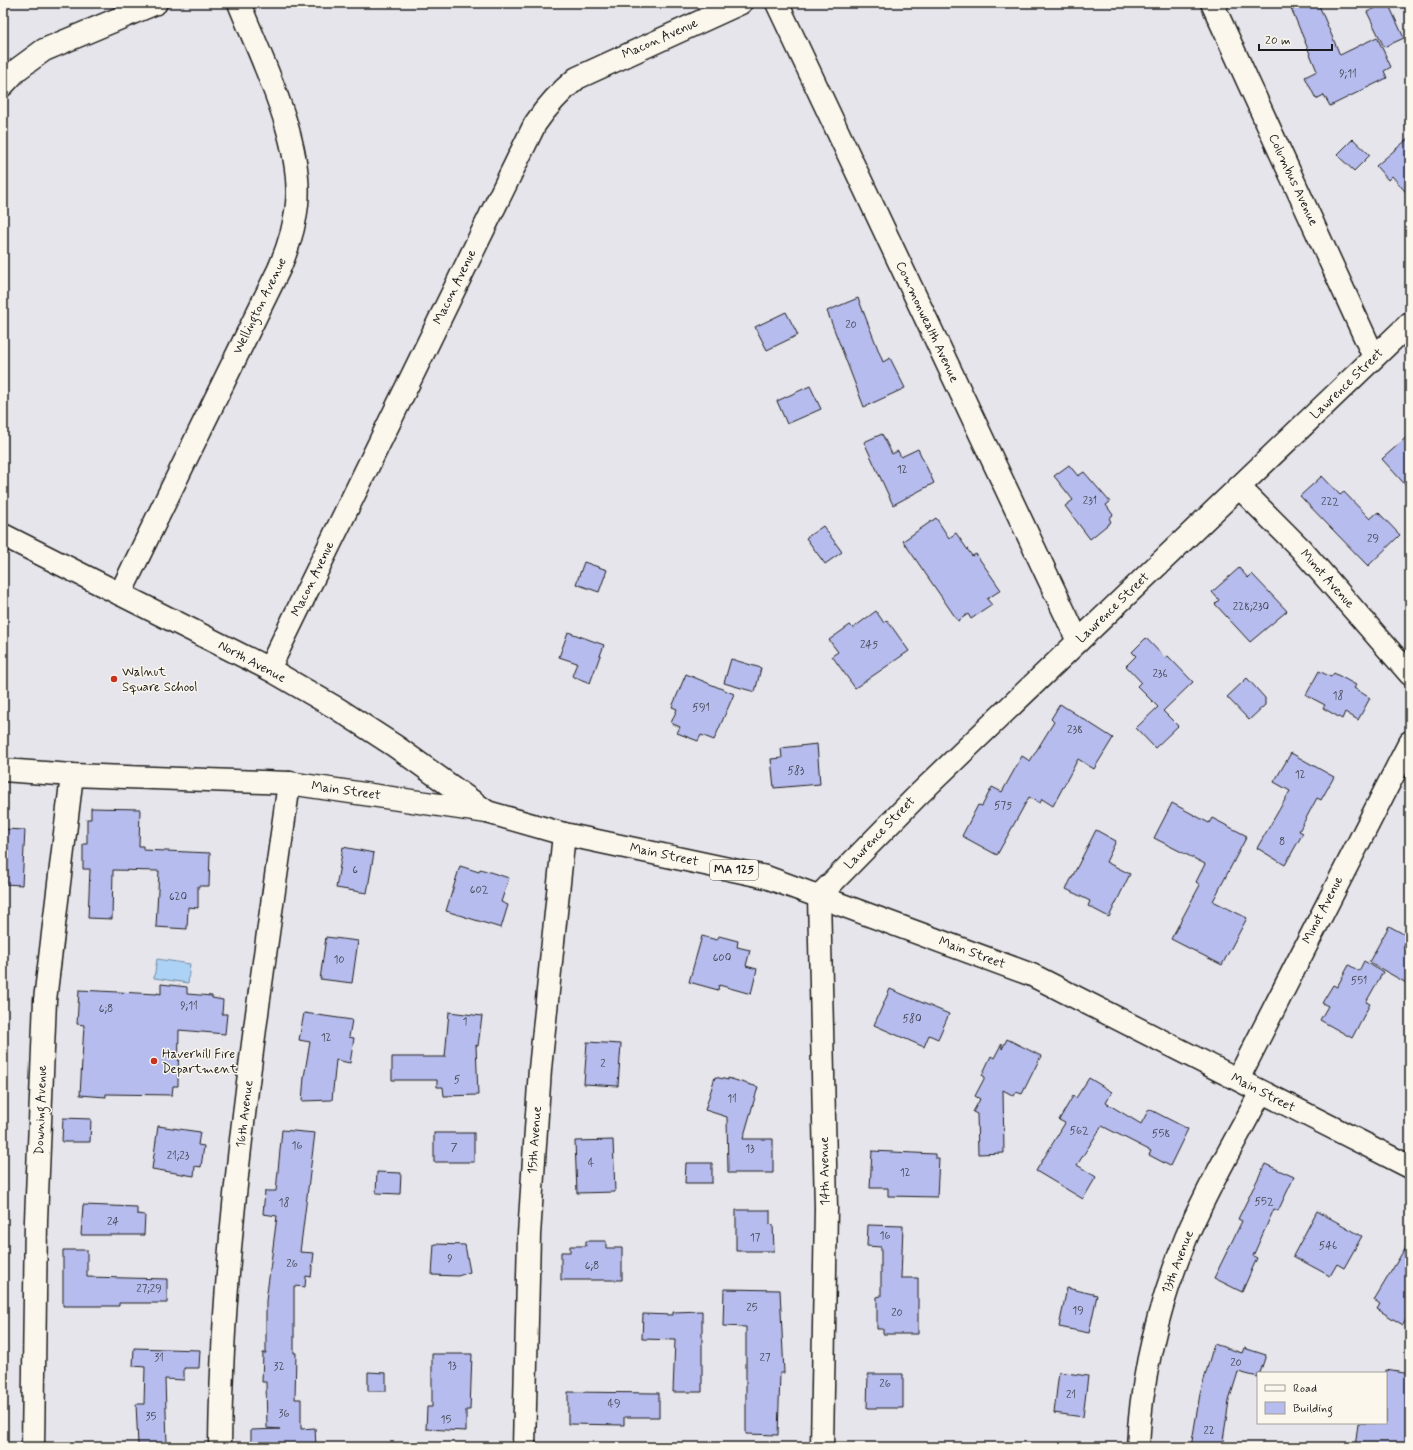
<svg xmlns="http://www.w3.org/2000/svg" width="1413" height="1450" font-family="Mynerve,sans-serif">
	<rect width="100%" height="100%" fill="#e6e5ec"/>
	<filter id="ink" filterUnits="userSpaceOnUse"><feTurbulence type="fractalNoise" baseFrequency=".025" numOctaves="2"/><feDisplacementMap in="SourceGraphic" scale="8" xChannelSelector="R" yChannelSelector="G"/><feConvolveMatrix kernelMatrix="1 2 1 2 8 2 1 2 1" color-interpolation-filters="sRGB"/></filter>
	<g filter="url(#ink)">
		<path fill="#acd3f6" stroke="#728a9f" d="M157 959 190 964 188 983 154 978Z"/>
		<g fill="#b6bced" stroke="#1c1c1c">
			<path d="M1289 3H1318L1340 55 1377 37 1391 67 1384 71 1387 78 1330 106 1324 95 1316 99 1305 77 1317 71Z"/>
			<path d="M1386 3H1388L1404 38 1384 47 1367 12Z"/>
			<path d="M1410 137V197L1392 176 1388 180 1376 166Z"/>
			<path d="M1353 139 1370 155 1354 171 1337 155Z"/>
			<path d="M858 298 883 362 890 358 905 388 864 407 827 311Z"/>
			<path d="M786 312 798 335 767 350 755 327Z"/>
			<path d="M810 386 821 409 787 424 777 401Z"/>
			<path d="M882 434 892 454 898 451 901 457 918 449 934 483 893 505 864 442Z"/>
			<path d="M1410 434V490L1382 459Z"/>
			<path d="M1069 465 1078 476 1084 472 1110 502 1106 505 1113 515 1109 518 1111 522 1090 539 1065 506 1073 500 1054 476Z"/>
			<path d="M1322 476 1340 495 1344 492 1370 519 1378 512 1400 535 1368 566 1300 496Z"/>
			<path d="M936 518 949 538 956 533 972 556 976 554 1001 590 987 599 992 605 971 619 968 614 958 621 903 541Z"/>
			<path d="M823 526 842 552 825 564 806 538Z"/>
			<path d="M584 562 607 570 599 592 576 584Z"/>
			<path d="M1239 568 1248 578 1252 574 1287 611 1250 642 1215 604 1219 600 1212 592Z"/>
			<path d="M876 611 884 623 887 620 909 651 855 688 832 656 838 652 829 640 850 625 853 628Z"/>
			<path d="M568 632 604 645 590 683 572 676 577 663 559 657Z"/>
			<path d="M1146 638 1165 658 1168 656 1193 682 1163 711 1178 726 1155 748 1136 728 1158 707 1137 686 1141 682 1126 666 1136 656 1132 652Z"/>
			<path d="M731 659 761 668 755 692 724 683Z"/>
			<path d="M1319 671 1331 677 1334 673 1356 685 1354 688 1370 698 1358 720 1345 712 1342 719 1323 708 1325 705 1306 695Z"/>
			<path d="M686 674 734 694 714 740 701 735 698 741 677 733 680 727 671 723 677 709 672 707Z"/>
			<path d="M1247 678 1265 698V705L1249 720 1227 697Z"/>
			<path d="M1060 704 1113 738 1094 769 1078 759 1053 806 1042 799 1040 803 1029 797 997 855 962 836 978 805 982 806 992 787 1002 792 1022 756 1030 761 1054 722 1051 719Z"/>
			<path d="M817 744 820 784 774 788 771 759 782 758 781 748Z"/>
			<path d="M1291 753 1334 777 1321 800 1317 798 1299 831 1303 833 1285 865 1257 848 1290 791 1274 782Z"/>
			<path d="M1172 803 1209 823 1212 818 1247 836 1213 901 1247 918 1222 965 1171 939 1200 885 1196 882 1205 864 1154 838Z"/>
			<path d="M91 808 140 809 139 846H143V850L210 853 209 886H198V908L188 907 187 929 156 927 159 871 113 870 112 919 88 918 90 869H83V844H87V819H91Z"/>
			<path d="M3 829 25 830 22 885 3 884Z"/>
			<path d="M1096 830 1116 841 1106 862 1130 874 1109 917 1088 906 1090 901 1066 889Z"/>
			<path d="M343 847 374 853 367 893 336 888Z"/>
			<path d="M460 866 479 872 480 869 509 878 501 902 508 905 501 928 446 911Z"/>
			<path d="M1389 926 1409 937 1403 948 1410 951V985L1369 962Z"/>
			<path d="M702 936 717 940 719 936 738 941 737 947 750 950 746 966 757 969 751 994 719 985 718 990 689 982Z"/>
			<path d="M326 937 358 941 352 983 320 979Z"/>
			<path d="M1364 961 1383 972 1366 1002 1370 1004 1352 1038 1320 1020 1328 1006 1322 1003 1333 985 1337 987 1349 965 1359 971Z"/>
			<path d="M161 984 187 987V994L212 996V998L223 1000 222 1014H227L225 1034 179 1030 178 1086H173L172 1095 106 1094V1097L80 1095 84 1025 77 1024 79 990 157 994V993L161 994Z"/>
			<path d="M890 989 949 1014 938 1039 929 1035 924 1047 874 1025Z"/>
			<path d="M449 1012 482 1016 478 1046 476 1045 478 1095 444 1096 443 1087H437V1080H392V1057H445Z"/>
			<path d="M304 1013 352 1020 349 1037 354 1038 350 1063 336 1060 332 1100 302 1101 304 1077 310 1042 299 1040Z"/>
			<path d="M1007 1039 1041 1056 1022 1094 1016 1092 1014 1096 1003 1090 1004 1153 978 1154 977 1114 973 1112 980 1099 975 1096 985 1077 982 1075 991 1056 994 1058 1002 1043V1049Z"/>
			<path d="M587 1042 621 1044 618 1086 584 1084Z"/>
			<path d="M715 1077 728 1080V1078L758 1087 743 1139H773V1173H728L727 1117 705 1110Z"/>
			<path d="M1089 1078 1112 1092 1106 1103 1141 1124 1149 1109 1188 1129 1170 1166 1149 1155 1151 1151 1102 1126 1077 1165 1096 1177 1083 1199 1036 1171 1065 1123 1059 1120 1073 1096 1076 1098Z"/>
			<path d="M63 1118 91 1119 90 1142H62Z"/>
			<path d="M158 1126 200 1132 198 1145 204 1146 201 1167 195 1166 194 1176 152 1169Z"/>
			<path d="M282 1130 315 1133 300 1252 314 1253 311 1277 306 1276 305 1287 294 1286V1353H296L295 1399H301V1429L315 1428 316 1447H251V1430L280 1429 267 1428 266 1382H262L263 1353H266V1301L277 1216 263 1214 265 1191H276Z"/>
			<rect x="434" y="1133" width="40" height="29"/>
			<path d="M613 1140 615 1192 577 1193 575 1141Z"/>
			<path d="M872 1151 935 1154V1158H939L937 1197 888 1196V1188H870Z"/>
			<path d="M686 1163H712V1183H685Z"/>
			<path d="M1265 1164 1294 1177 1278 1211 1274 1209 1253 1256 1257 1258 1242 1292 1214 1278 1242 1221 1238 1219Z"/>
			<path d="M377 1172 401 1173 400 1194 376 1193Z"/>
			<path d="M83 1205 137 1207V1214L145 1215 144 1235H81Z"/>
			<path d="M736 1210H770V1224L773 1225 774 1251H736Z"/>
			<path d="M1317 1211 1362 1236 1344 1268 1337 1264 1330 1276 1293 1256Z"/>
			<path d="M868 1225 903 1226 901 1278H918V1334H883V1329H877V1297L881 1296V1247L867 1246Z"/>
			<path d="M1410 1240V1313L1403 1325 1377 1309 1380 1304 1374 1300Z"/>
			<path d="M586 1241H606V1248H622V1280H561V1252H570V1246H586Z"/>
			<path d="M434 1244 465 1245 470 1272 458 1276 432 1275Z"/>
			<path d="M63 1250H87V1277L167 1279V1303H119V1306H63Z"/>
			<path d="M1067 1288 1097 1295 1089 1333 1059 1327Z"/>
			<path d="M724 1289 780 1290 784 1373H780L778 1435 746 1434V1327L723 1326Z"/>
			<path d="M702 1311V1392H673L675 1340 642 1339 643 1314 673 1315V1312Z"/>
			<path d="M1214 1344 1242 1353 1244 1348 1266 1355 1260 1373H1258V1377L1238 1372 1229 1401 1222 1447H1191L1200 1394Z"/>
			<path d="M134 1348 200 1350 199 1368H184V1380L165 1379 167 1444 138 1445 136 1404H144L145 1367 133 1366Z"/>
			<path d="M432 1354H472L470 1410H466V1431L426 1429 427 1407H432Z"/>
			<path d="M1386 1370 1410 1374V1447H1355L1358 1423H1386Z"/>
			<path d="M368 1372 386 1373V1391H368Z"/>
			<path d="M1059 1372 1088 1376 1083 1417 1054 1413Z"/>
			<path d="M868 1374H903V1408H867Z"/>
			<path d="M568 1392 659 1393V1417H624V1425L568 1424Z"/>
		</g>
		<g fill="none" stroke-linecap="round" stroke-linejoin="round">
			<g stroke="#1c1c1c" stroke-width="25">
				<g id="minor">
					<path d="M777 3 1078 641"/>
					<path d="M1212 3 1374 357"/>
					<path d="M3 85 18 69 44 50 156 3"/>
					<path d="M1239 487 1300 548 1410 674"/>
					<path d="M120 594 279 269C288 248 295 227 297 204 303 141 262 61 239 3"/>
					<path d="M269 669 535 124C547 106 560 92 577 78L741 3"/>
					<path d="M819 896 826 1208 822 1447"/>
					<path d="M1238 1079 1410 742"/>
					<path d="M33 1447 36 1220 45 1000 72 775"/>
					<path d="M220 1447C222 1224 259 1003 289 783"/>
					<path d="M524 1447 529 1235 540 1069 564 834"/>
					<path d="M1138 1447C1141 1375 1159 1304 1186 1238 1207 1188 1236 1140 1261 1092"/>
				</g>
			</g>
			<g stroke="#1c1c1c" stroke-width="25">
				<path id="tertiary" d="M819 896 917 796 1410 323"/>
			</g>
			<g stroke="#1c1c1c" stroke-width="25">
				<path id="secondary" d="M3 535 269 669 338 709 395 746 487 812"/>
			</g>
			<g stroke="#1c1c1c" stroke-width="25">
				<path id="primary" d="M3 770 72 775 289 783 487 812 564 834 766 877 1032 975 1410 1167"/>
			</g>
			<use href="#minor" stroke="#fbf7ec" stroke-width="22"/>
			<use href="#tertiary" stroke="#fbf7ec" stroke-width="22"/>
			<use href="#secondary" stroke="#fbf7ec" stroke-width="22"/>
			<use href="#primary" stroke="#fbf7ec" stroke-width="22"/>
		</g>
	</g>
	<g fill="#c8321e" stroke="#fbf7ec" stroke-width="1.5">
		<circle cx="114" cy="679" r="4"/>
		<circle cx="154" cy="1061" r="4"/>
	</g>
	<g text-anchor="middle" dominant-baseline="central" stroke-width="3" stroke-linejoin="round" paint-order="stroke">
		<g font-size="11" fill="#424450">
			<text x="1348" y="74">9;11</text>
			<text x="851" y="325">20</text>
			<text x="902" y="470">12</text>
			<text x="1090" y="501">231</text>
			<text x="1330" y="502">222</text>
			<text x="1373" y="539">29</text>
			<text x="1251" y="607">228;230</text>
			<text x="869" y="645">245</text>
			<text x="1160" y="674">236</text>
			<text x="1338" y="696">18</text>
			<text x="701" y="708">591</text>
			<text x="1075" y="730">238</text>
			<text x="796" y="771">583</text>
			<text x="1300" y="775">12</text>
			<text x="1003" y="806">575</text>
			<text x="1282" y="842">8</text>
			<text x="355" y="870">6</text>
			<text x="479" y="890">602</text>
			<text x="178" y="897">620</text>
			<text x="722" y="958">600</text>
			<text x="339" y="960">10</text>
			<text x="1359" y="981">551</text>
			<text x="189" y="1006">9;11</text>
			<text x="106" y="1009">6;8</text>
			<text x="912" y="1019">580</text>
			<text x="465" y="1022">1</text>
			<text x="326" y="1038">12</text>
			<text x="603" y="1064">2</text>
			<text x="457" y="1080">5</text>
			<text x="732" y="1099">11</text>
			<text x="1079" y="1131">562</text>
			<text x="1161" y="1134">558</text>
			<text x="297" y="1146">16</text>
			<text x="454" y="1148">7</text>
			<text x="750" y="1149">13</text>
			<text x="178" y="1156">21;23</text>
			<text x="591" y="1163">4</text>
			<text x="905" y="1173">12</text>
			<text x="1264" y="1202">552</text>
			<text x="284" y="1203">18</text>
			<text x="113" y="1222">24</text>
			<text x="885" y="1236">16</text>
			<text x="755" y="1238">17</text>
			<text x="1328" y="1246">546</text>
			<text x="450" y="1259">9</text>
			<text x="292" y="1264">26</text>
			<text x="592" y="1266">6;8</text>
			<text x="149" y="1289">27;29</text>
			<text x="752" y="1308">25</text>
			<text x="1078" y="1311">19</text>
			<text x="897" y="1313">20</text>
			<text x="159" y="1358">31</text>
			<text x="765" y="1358">27</text>
			<text x="1236" y="1363">20</text>
			<text x="452" y="1366">13</text>
			<text x="279" y="1367">32</text>
			<text x="885" y="1384">26</text>
			<text x="1071" y="1395">21</text>
			<text x="614" y="1404">49</text>
			<text x="284" y="1414">36</text>
			<text x="151" y="1417">35</text>
			<text x="446" y="1420">15</text>
			<text x="1209" y="1431">22</text>
		</g>
		<rect fill="#fbf7ec" stroke="#5f5e5a" stroke-width="1" x="710" y="860" width="48" height="20" rx="3"/>
		<g font-size="12" font-weight="bold" fill="#1c1c1c">
			<text x="734" y="870">MA 125</text>
		</g>
		<g font-size="13" fill="#1c1c1c" stroke="#fbf7ec">
			<text transform="translate(660 39) rotate(-24)">Macon Avenue</text>
			<text transform="translate(1293 180) rotate(65)">Columbus Avenue</text>
			<text transform="translate(455 287) rotate(-64)">Macon Avenue</text>
			<text transform="translate(260 306) rotate(-64)">Wellington Avenue</text>
			<text transform="translate(927 322) rotate(65)">Commonwealth Avenue</text>
			<text transform="translate(1347 384) rotate(-44)">Lawrence Street</text>
			<text transform="translate(313 579) rotate(-64)">Macon Avenue</text>
			<text transform="translate(1327 579) rotate(48)">Minot Avenue</text>
			<text transform="translate(1113 608) rotate(-44)">Lawrence Street</text>
			<text transform="translate(252 662) rotate(28)">North Avenue</text>
			<text transform="translate(346 791) rotate(8)">Main Street</text>
			<text transform="translate(880 833) rotate(-46)">Lawrence Street</text>
			<text transform="translate(664 855) rotate(12)">Main Street</text>
			<text transform="translate(1323 910) rotate(-63)">Minot Avenue</text>
			<text transform="translate(972 953) rotate(20)">Main Street</text>
			<text transform="translate(1263 1093) rotate(27)">Main Street</text>
			<text transform="translate(41 1110) rotate(-88)">Downing Avenue</text>
			<text transform="translate(245 1114) rotate(-83)">16th Avenue</text>
			<text transform="translate(535 1140) rotate(-86)">15th Avenue</text>
			<text transform="translate(825 1171) rotate(-91)">14th Avenue</text>
			<text transform="translate(1178 1262) rotate(-69)">13th Avenue</text>
		</g>
		<g font-size="13" fill="#1c1c1c" stroke="#fbf7ec" text-anchor="start">
			<text x="122" y="672">Walnut<tspan x="122" dy="15">Square School</tspan></text>
			<text x="162" y="1054">Haverhill Fire<tspan x="162" dy="15">Department</tspan></text>
		</g>
	</g>
	<rect width="1413" height="1450" fill="none" stroke="#fbf7ec" stroke-width="16"/>
	<rect x="8" y="8" width="1397" height="1434" fill="none" stroke="#1c1c1c" stroke-width="1.5" filter="url(#ink)"/>
	<rect x="1257" y="1372" width="130" height="52" fill="#fbf7ec" stroke="#a29f99"/>
	<rect x="1265" y="1385" width="20" height="6" fill="#fbf7ec" stroke="#a29f99"/>
	<text x="1293" y="1392" font-size="12" fill="#1c1c1c">Road</text>
	<rect x="1265" y="1402" width="20" height="12" fill="#b6bced" stroke="#a29f99"/>
	<text x="1293" y="1412" font-size="12" fill="#1c1c1c">Building</text>
	<path d="M1259 44v6h73v-6" fill="none" stroke="#1c1c1c" stroke-width="2"/>
	<text x="1265" y="44" font-size="12" fill="#1c1c1c" stroke="#fbf7ec" stroke-width="3" paint-order="stroke">20 m</text>
</svg>
